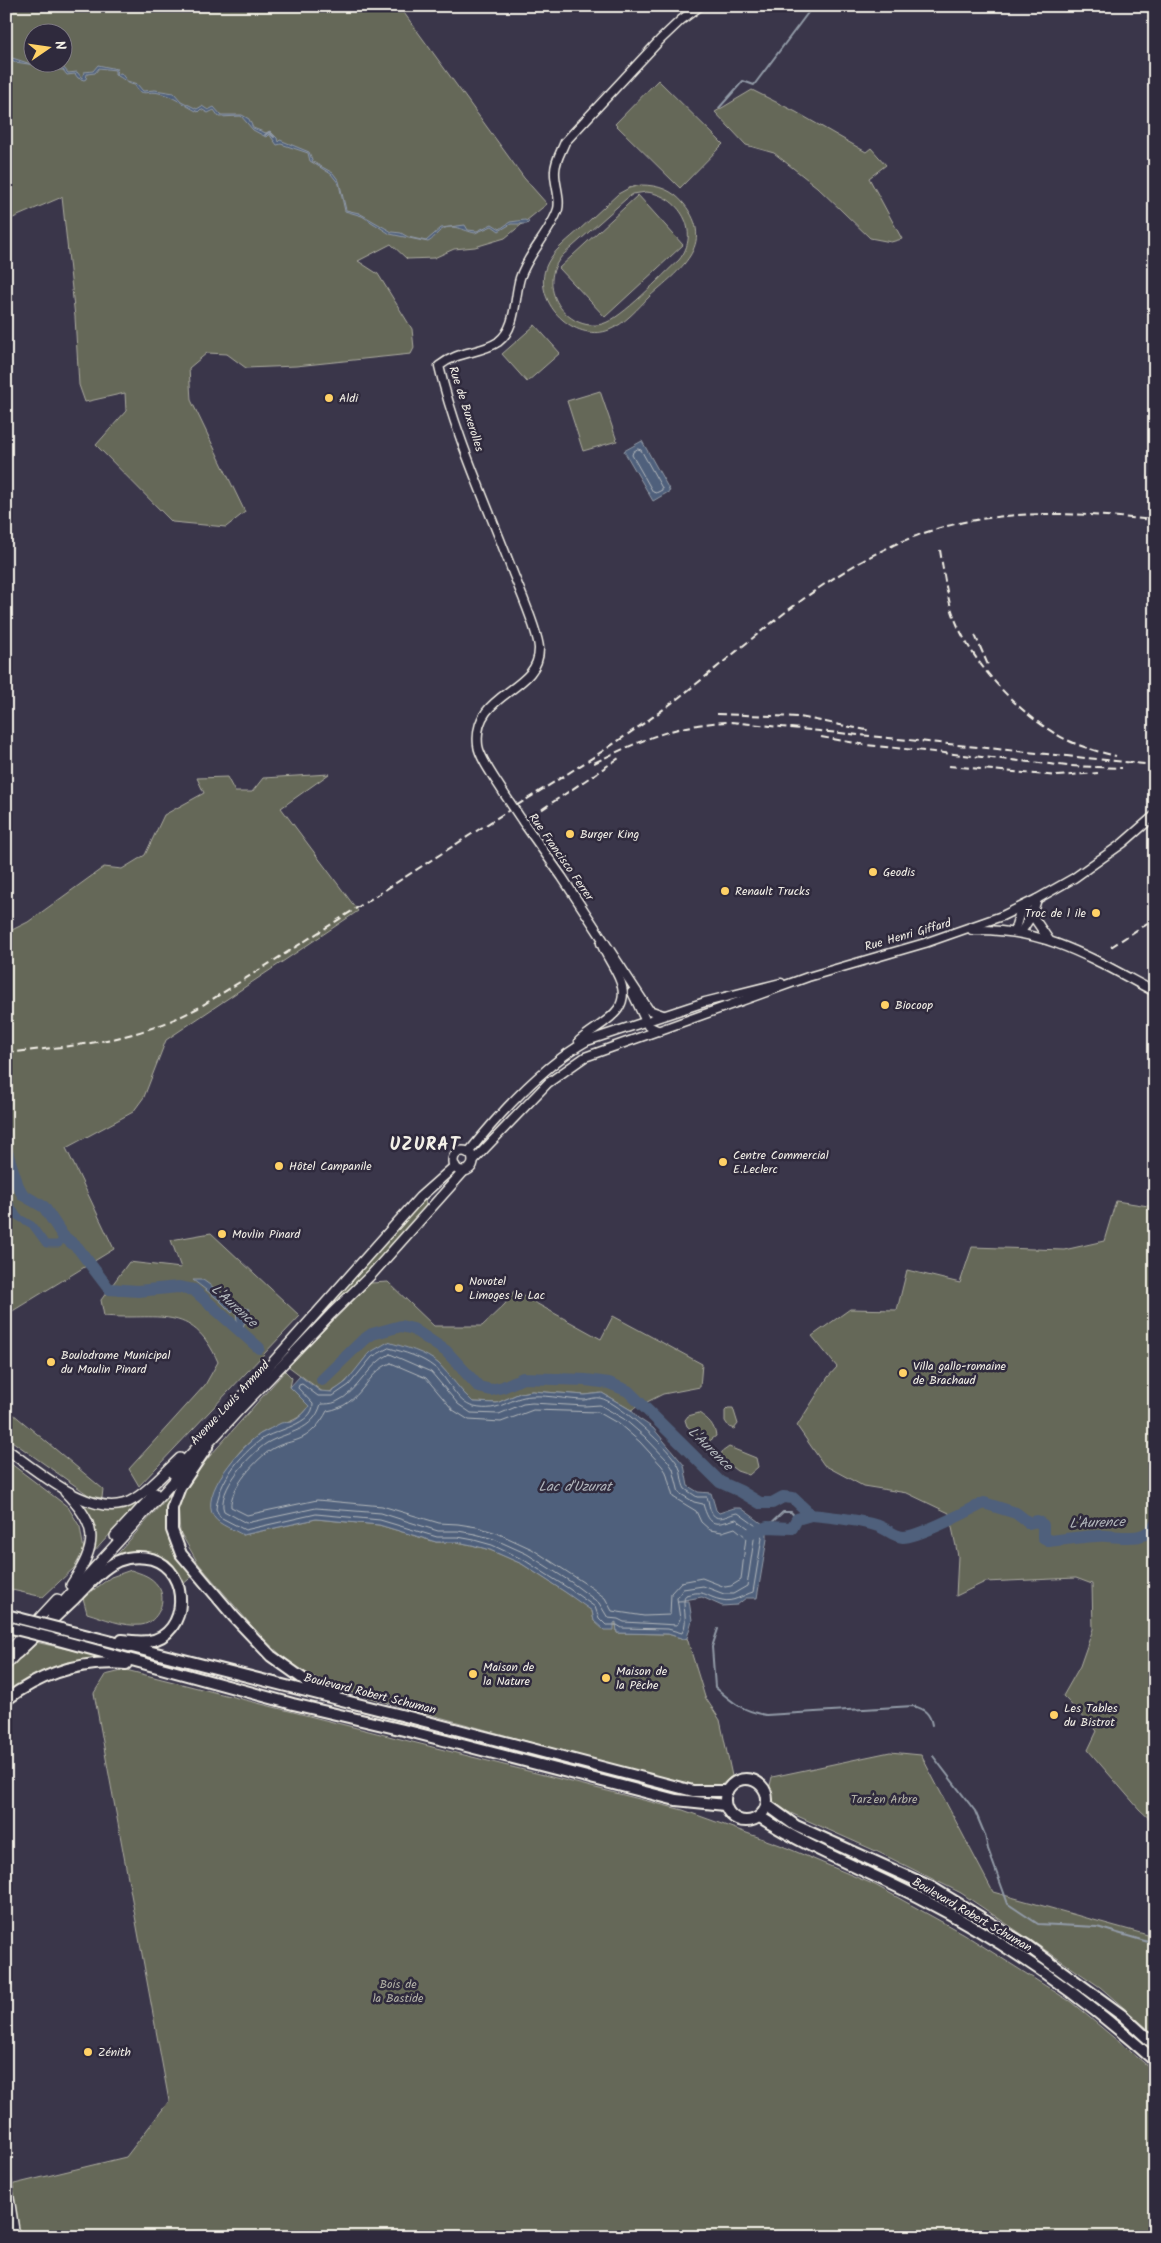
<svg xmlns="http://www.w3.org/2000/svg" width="1161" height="2243" font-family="Kalam,sans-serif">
	<rect width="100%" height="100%" fill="#3a364a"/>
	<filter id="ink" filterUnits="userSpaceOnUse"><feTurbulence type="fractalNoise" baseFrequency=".02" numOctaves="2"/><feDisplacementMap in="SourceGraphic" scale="10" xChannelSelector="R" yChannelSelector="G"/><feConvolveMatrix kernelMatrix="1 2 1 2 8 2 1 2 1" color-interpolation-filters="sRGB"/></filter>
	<g filter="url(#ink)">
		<g fill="#656759" stroke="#acaca0" fill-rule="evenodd">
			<path d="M6 6H399L524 178 547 204 505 238 475 247 454 249 434 258 407 259 391 244 358 261 378 274 412 329 414 348 411 354 296 366 246 368 227 354 207 353 189 368 191 400 245 512 226 527 172 522 96 445 126 411 125 393 85 402 79 385 75 317 62 197 6 221ZM32 32H62V62H32Z"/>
			<path d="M658 80 723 144 680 188 615 124Z"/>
			<path d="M752 90 796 112 866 152 871 148 886 165 869 178 902 239 891 242 870 238 817 187 774 153 746 145 715 112Z"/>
			<path d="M641 185C658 185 673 190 684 204 717 245 678 271 650 296 638 308 625 324 609 330 594 336 576 331 563 320 546 306 536 280 550 259 557 248 569 239 579 230 592 218 605 206 618 194L629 188ZM646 192C679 195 702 232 679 260 662 275 622 319 602 324 567 333 534 286 563 255L626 199 633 194Z"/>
			<path d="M638 195 683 245 605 317 559 268Z"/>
			<path d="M535 325 560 353 527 382 502 354Z"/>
			<path d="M600 391 617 441 583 451 567 401Z"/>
			<path d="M329 774 281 808 358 911 166 1040 144 1097 133 1112 66 1148 114 1249 6 1315V933L28 922 104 867 122 869 145 855 164 815 204 793 197 778 227 777 235 792H252L263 778Z"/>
			<path d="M425 1196 426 1210 180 1469Z"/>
			<path d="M1116 1201 1155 1207V1824L1139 1809 1088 1750 1097 1731 1063 1696 1080 1666 1093 1629 1092 1584 1076 1578 985 1582 956 1596 958 1556 949 1513 907 1493 863 1486 824 1465 797 1426 828 1377 837 1367 812 1336 850 1309 897 1310 907 1270 960 1283 972 1247 1064 1250 1104 1241Z"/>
			<path d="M211 1233 300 1316 139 1486 129 1469 205 1385 218 1362C192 1302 157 1321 104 1316L101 1300 129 1262 181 1268 171 1240Z"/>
			<path d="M388 1282 434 1326H482L505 1304 514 1291 601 1339 613 1316 702 1364 700 1387 663 1394 631 1410 602 1393 585 1395 532 1391 520 1393 497 1403 473 1402 455 1384 438 1363 369 1353C357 1368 344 1391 324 1393L288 1366 371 1283Z"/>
			<path d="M285 1371 292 1378 290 1387 309 1406C300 1423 277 1424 262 1433 247 1442 235 1456 226 1470L243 1535 316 1519 379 1525 436 1542H457L472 1545 490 1550 522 1564 581 1602 592 1611 594 1621 616 1622 617 1633 668 1634 684 1639 687 1638 705 1697 720 1720 732 1776 720 1786 682 1784 345 1691 322 1683 286 1660 257 1632 198 1563 180 1532 178 1504 188 1481Z"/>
			<path d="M6 1408 103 1489 102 1498 90 1496 6 1437Z"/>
			<path d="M728 1408H733L738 1424 734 1429 729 1427 725 1421V1411Z"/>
			<path d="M699 1413C709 1420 714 1424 716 1436L707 1443 687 1426 685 1420 688 1416Z"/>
			<path d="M729 1447 756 1458 758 1467 749 1475 737 1471 720 1458 722 1452Z"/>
			<path d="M6 1460 68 1507 80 1527 84 1550 74 1568 43 1597 12 1590 6 1575Z"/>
			<path d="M174 1490 169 1520 195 1574 182 1585C168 1552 145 1548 113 1559Z"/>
			<path d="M149 1491 92 1554C95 1534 92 1518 81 1502 111 1514 123 1511 149 1491Z"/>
			<path d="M131 1570C142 1574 151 1576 158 1586 168 1599 158 1623 141 1625 123 1627 104 1618 87 1613L83 1598 111 1577Z"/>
			<path d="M35 1642 104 1657C66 1660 37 1674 6 1694V1674Z"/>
			<path d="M126 1670 683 1810 780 1845 875 1885 962 1933 1071 2002 1155 2072V2237H6V2186L126 2157 169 2101 94 1693 105 1675Z"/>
			<path d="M890 1752 921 1755 993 1892 1155 1937V2035L1100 1987 961 1893 878 1852 766 1802 772 1777Z"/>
		</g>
		<g fill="#50617b" stroke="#929ba7">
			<path d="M6 56 31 64 64 68 68 73 77 72 82 78 84 72 93 71 98 65 117 69 116 74 121 73 127 81 137 84 143 91 155 90 174 93 181 101 197 109 202 106 208 110 214 107 221 115H242L249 119 253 128 266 133 270 131 277 138 278 142 280 140 309 152 313 162 333 173 339 181 346 210 359 213 392 232 401 233 408 237 426 241 441 228 465 225 468 230 477 231 492 224 500 229 510 222 525 220 529 222 527 224H511L499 231 492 226 475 233C464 231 451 222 440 231 435 235 434 239 428 242L390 234 362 216 345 211 339 184 331 174 310 161 308 153 281 144 277 145 269 134 266 137 253 130 241 116 219 117 214 110 208 113 201 109 198 112C184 105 173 96 159 93 148 90 141 98 135 85 126 84 123 77 115 75V70L99 68 95 73 87 74 86 79 84 80 78 78 75 74 67 75 63 70 48 69V67L15 62Z"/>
			<path d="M642 441 670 491 653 501 624 451Z"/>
			<path d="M193 1280H203L238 1305 232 1313 219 1300Z"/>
			<path d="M240 1307 250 1309 243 1327 237 1321 236 1312Z"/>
			<path d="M388 1342C404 1347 426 1352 439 1364 451 1376 460 1391 473 1402L497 1403 520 1393 532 1391 585 1395 602 1393 631 1410 638 1418 653 1428 684 1465 688 1486 698 1492 711 1493 716 1510 719 1513 734 1508H741L763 1524 767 1532V1539L757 1598H746L737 1605 722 1606 702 1597 678 1601H689L692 1620 687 1638 684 1639 668 1634 617 1633 616 1622 614 1623V1630H604L594 1621 592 1611 565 1592 522 1564 490 1550 472 1545 457 1542H436L379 1525 316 1519 243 1535C235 1530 219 1525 214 1517 198 1494 242 1446 260 1434 266 1431 275 1426 281 1423 284 1422 289 1423 292 1422 298 1419 306 1412 309 1406L290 1387 300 1376 320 1391 332 1392 346 1382 369 1353Z"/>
		</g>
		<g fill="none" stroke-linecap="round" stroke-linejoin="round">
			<g stroke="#b2b7bc" stroke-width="1">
				<path d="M638 449 641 450 662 488V490L656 493 653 492 632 455 633 452Z"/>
				<path d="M389 1348C404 1352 422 1357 434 1367 448 1377 456 1403 474 1407 501 1413 509 1397 532 1396 550 1395 568 1400 585 1400 590 1399 596 1397 600 1398 617 1401 673 1451 679 1467 682 1474 681 1482 685 1489L697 1497H707C709 1502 709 1509 712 1513 718 1524 730 1513 738 1513L759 1528 762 1538 753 1592C743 1595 733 1603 722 1600 705 1597 706 1589 686 1595 680 1603 690 1620 682 1633L668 1629 622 1628 617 1625H606L599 1618 595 1607 568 1588 524 1560 492 1545 474 1540 458 1537H437L380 1520 316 1514 245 1530 220 1517 216 1509C219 1481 239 1456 262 1439 275 1430 314 1424 313 1404L298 1388 299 1385 302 1384 318 1396H333L349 1385 372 1357Z"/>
				<path d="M390 1354 431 1372 458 1404 471 1413 499 1414 523 1404 532 1403 585 1406 600 1405 624 1419 645 1437 668 1461 673 1469 679 1493 694 1502 703 1504C710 1528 715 1525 736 1519L755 1533 747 1586 733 1594H724L703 1586 683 1589 677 1598 680 1619 677 1625 624 1622 618 1619 608 1618 599 1603 571 1582 527 1554 494 1539 475 1534 458 1531H438L381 1513 316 1508 246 1523 224 1511C216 1491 251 1453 267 1443 288 1431 313 1432 321 1404 325 1404 332 1404 336 1402 359 1392 367 1364 390 1354Z"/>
				<path d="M391 1363 426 1378 453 1410 469 1420 501 1422 533 1410 598 1412 619 1424 640 1442 662 1466 666 1472 673 1497 696 1511 701 1522 710 1530 722 1532 735 1528 746 1537 741 1580 731 1586 725 1587 702 1578 681 1582 671 1593 670 1615 644 1616 612 1611 605 1598 592 1588 532 1549 497 1533 477 1527 458 1524 439 1523 382 1506 317 1500 247 1515 231 1507C229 1489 257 1458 272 1449 280 1444 288 1443 297 1440 310 1436 321 1423 327 1411 363 1405 365 1372 391 1363Z"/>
			</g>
			<g stroke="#929ba7" stroke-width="2">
				<path d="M719 108 743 81 754 85 813 6"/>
				<path d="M265 135 269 132 274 137"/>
				<path d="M767 1527 783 1512H791L797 1519"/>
				<path d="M718 1629 712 1647 715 1687C733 1703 742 1711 766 1715L913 1706C924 1709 930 1713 932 1725"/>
				<path d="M933 1756 975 1811 985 1835 988 1849 1008 1904 1038 1924 1097 1927 1155 1944"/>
			</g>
			<path stroke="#50617b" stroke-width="7" d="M6 1197 18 1217 32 1225 46 1244H59L63 1236"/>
			<g stroke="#50617b" stroke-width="12">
				<path d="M6 1149 18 1186 23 1195 44 1207 63 1236 78 1248 109 1289 138 1291 178 1287 194 1290 259 1348"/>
				<path d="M322 1380 362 1341 372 1334 401 1326 413 1329 446 1351 479 1387 491 1390 503 1387 523 1378 586 1380 609 1383 628 1391 720 1482 740 1491 760 1503H772L783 1497 793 1498 811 1515C832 1517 854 1519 875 1525 885 1527 892 1536 903 1537 919 1537 968 1511 984 1503L1016 1513 1029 1523 1037 1521 1043 1525V1537L1050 1541C1066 1539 1081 1537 1097 1536 1114 1534 1146 1545 1155 1524"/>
				<path d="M750 1534 767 1527 792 1528 797 1519 811 1515"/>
			</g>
			<g stroke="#f4f1e8" stroke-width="11">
				<g id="tertiary">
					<path d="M505 795C498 783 479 758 478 745 472 691 540 693 539 648 538 631 520 591 513 573 488 506 455 436 439 366 459 350 480 354 498 342 517 328 514 298 520 278 528 253 551 232 558 209 561 197 554 183 555 171 555 161 561 152 565 142L660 40 681 20 700 6"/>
					<path d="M523 822 562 877 649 1010 663 1015"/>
					<path d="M1032 915 1049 940"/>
					<path d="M972 930C1046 928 1091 958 1155 992"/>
					<path d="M1014 932 1019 915 1026 906"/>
					<path d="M1021 932 1032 915 1037 899"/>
					<path d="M632 992 648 1026 659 1031"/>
					<path d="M579 1041C598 1023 635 1013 619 978 614 966 606 956 601 943"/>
					<path d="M468 1153C499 1114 544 1065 587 1041L705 1002 781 983"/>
					<path d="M473 1161 548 1083 585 1057 808 977 925 943 1002 916 1037 899 1074 878 1123 843 1155 815"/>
				</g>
			</g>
			<g stroke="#f4f1e8" stroke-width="12">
				<g id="secondary">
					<circle cx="463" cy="1161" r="10"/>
					<path d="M6 1449C37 1470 96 1524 134 1499 151 1489 165 1472 180 1458"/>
					<path d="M173 1474 420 1197 455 1166"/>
					<path d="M65 1492C100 1527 97 1545 71 1585"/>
					<path d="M115 1536 155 1493"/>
					<path d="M52 1614 240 1409 331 1314 372 1274 464 1171"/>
					<path d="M6 1654 57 1599"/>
					<path d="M6 1665 22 1648"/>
					<path d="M6 2178 15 2237"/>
				</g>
			</g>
			<g stroke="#f4f1e8" stroke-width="14">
				<g id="primary">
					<path d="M207 1447 180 1487 172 1508V1530L181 1554 234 1617 271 1656 309 1683 335 1693"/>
					<path d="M6 1615 18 1618"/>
					<path d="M61 1629 409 1717 693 1791H727"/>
					<path d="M51 1638 293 1704 408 1731 676 1800 725 1805"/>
					<path d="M17 1653C36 1635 56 1616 75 1598 88 1585 101 1569 118 1561 130 1556 140 1556 152 1559 191 1571 189 1635 149 1641 140 1642 130 1641 122 1640"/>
					<path d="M6 1700C42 1673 81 1660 126 1664"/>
					<circle cx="746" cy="1800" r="21"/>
					<path d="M767 1805 796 1826 931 1887 1026 1945 1123 2016 1155 2045"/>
					<path d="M760 1817C811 1850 868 1871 922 1899 1006 1942 1085 1998 1155 2061"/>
				</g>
			</g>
			<use href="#tertiary" stroke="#2f2a3d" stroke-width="8"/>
			<use href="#secondary" stroke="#2f2a3d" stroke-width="9"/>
			<use href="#primary" stroke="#2f2a3d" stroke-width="10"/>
			<g stroke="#f4f1e8" stroke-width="2" stroke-dasharray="8 4" stroke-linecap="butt">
				<path d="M940 550C944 575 947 601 957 624 976 668 1023 718 1065 739 1081 747 1099 752 1116 756"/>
				<path d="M975 635 988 665"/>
				<path d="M717 714 800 717 871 731"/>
				<path d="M821 737 867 745 1068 766 1122 768"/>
				<path d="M594 763C641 740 678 723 731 722L1155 765"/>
				<path d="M949 766 1057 776 1098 773"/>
				<path d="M532 816 619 758"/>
				<path d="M1111 947 1155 918"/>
				<path d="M6 1053C78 1045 131 1043 198 1008 292 950 385 890 478 830 531 796 585 764 637 728 733 663 812 572 924 533 1000 507 1076 513 1155 520"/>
			</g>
			<g stroke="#f4f1e8" stroke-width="11" stroke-linecap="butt">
				<path id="tertiary-bridge" d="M505 795 523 822"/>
			</g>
			<g stroke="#f4f1e8" stroke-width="14" stroke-linecap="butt">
				<g id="primary-bridge">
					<path d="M18 1618 61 1629"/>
					<path d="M11 1628 51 1638"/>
				</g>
			</g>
			<use href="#tertiary-bridge" stroke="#2f2a3d" stroke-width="8"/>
			<use href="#primary-bridge" stroke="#2f2a3d" stroke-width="10"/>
		</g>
	</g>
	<g fill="#ffd166" stroke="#2f2a3d" stroke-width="2">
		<circle cx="329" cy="398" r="5"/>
		<circle cx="570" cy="834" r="5"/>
		<circle cx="873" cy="872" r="5"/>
		<circle cx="725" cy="891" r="5"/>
		<circle cx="1096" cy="913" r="5"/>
		<circle cx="885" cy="1005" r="5"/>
		<circle cx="723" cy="1162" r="5"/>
		<circle cx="279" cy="1166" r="5"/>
		<circle cx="222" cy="1234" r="5"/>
		<circle cx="459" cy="1288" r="5"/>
		<circle cx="51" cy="1362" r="5"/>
		<circle cx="903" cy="1373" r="5"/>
		<circle cx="473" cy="1674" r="5"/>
		<circle cx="606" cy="1678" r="5"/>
		<circle cx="1054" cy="1715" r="5"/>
		<circle cx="88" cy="2052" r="5"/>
	</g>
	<g text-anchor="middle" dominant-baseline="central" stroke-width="5" stroke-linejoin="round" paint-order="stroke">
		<g font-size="12" fill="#f4f1e8" stroke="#2f2a3d" text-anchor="start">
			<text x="339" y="398">Aldi</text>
			<text x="580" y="834">Burger King</text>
			<text x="883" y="872">Geodis</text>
			<text x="735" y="891">Renault Trucks</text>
			<text x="1086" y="913" text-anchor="end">Troc de l ile</text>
			<text x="895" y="1005">Biocoop</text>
			<text x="733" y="1155">Centre Commercial<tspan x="733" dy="14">E.Leclerc</tspan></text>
			<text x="289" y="1166">Hôtel Campanile</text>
			<text x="232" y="1234">Movlin Pinard</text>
			<text x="469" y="1281">Novotel<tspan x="469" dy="14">Limoges le Lac</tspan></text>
			<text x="61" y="1355">Boulodrome Municipal<tspan x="61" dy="14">du Moulin Pinard</tspan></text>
			<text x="913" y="1366">Villa gallo-romaine<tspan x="913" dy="14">de Brachaud</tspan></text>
			<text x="483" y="1667">Maison de<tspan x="483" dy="14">la Nature</tspan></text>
			<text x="616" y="1671">Maison de<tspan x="616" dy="14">la Pêche</tspan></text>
			<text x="1064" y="1708">Les Tables<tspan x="1064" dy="14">du Bistrot</tspan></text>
			<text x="98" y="2052">Zénith</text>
		</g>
		<g font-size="12" fill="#f4f1e8" stroke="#2f2a3d">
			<text transform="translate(466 409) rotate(72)">Rue de Buxerolles</text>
			<text transform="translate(561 857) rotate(55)">Rue Francisco Ferrer</text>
			<text transform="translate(908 935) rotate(-16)">Rue Henri Giffard</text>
			<text transform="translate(230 1403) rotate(-47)">Avenue Louis Armand</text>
			<text transform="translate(370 1694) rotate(14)">Boulevard Robert Schuman</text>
			<text transform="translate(972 1915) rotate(30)">Boulevard Robert Schuman</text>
		</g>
		<g font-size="12" fill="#b4b3a8" stroke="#2f2a3d">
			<text x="884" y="1799">Tarz'en Arbre</text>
			<text x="398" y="1984">Bois de<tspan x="398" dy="14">la Bastide</tspan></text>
		</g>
		<g font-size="14" font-style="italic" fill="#b2b7bc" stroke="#2f2a3d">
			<text transform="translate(234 1306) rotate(42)">L'Aurence</text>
			<text transform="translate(710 1449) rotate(44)">L'Aurence</text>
			<text x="575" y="1487">Lac d'Uzurat</text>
			<text transform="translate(1097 1523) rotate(-2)">L'Aurence</text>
		</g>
		<g font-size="18" font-weight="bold" letter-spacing="1" fill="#f4f1e8" stroke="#2f2a3d">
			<text x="425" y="1145">UZURAT</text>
		</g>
	</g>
	<rect width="1161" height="2243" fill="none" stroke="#2f2a3d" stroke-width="25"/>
	<rect x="12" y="12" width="1136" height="2218" fill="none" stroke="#f4f1e8" stroke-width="2" filter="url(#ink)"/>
	<g transform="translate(48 48) rotate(77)"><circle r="24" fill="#2f2a3d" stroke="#7e7a81"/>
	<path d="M0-4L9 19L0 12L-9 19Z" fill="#ffd166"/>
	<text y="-8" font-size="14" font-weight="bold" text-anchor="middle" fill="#f4f1e8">N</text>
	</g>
</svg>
